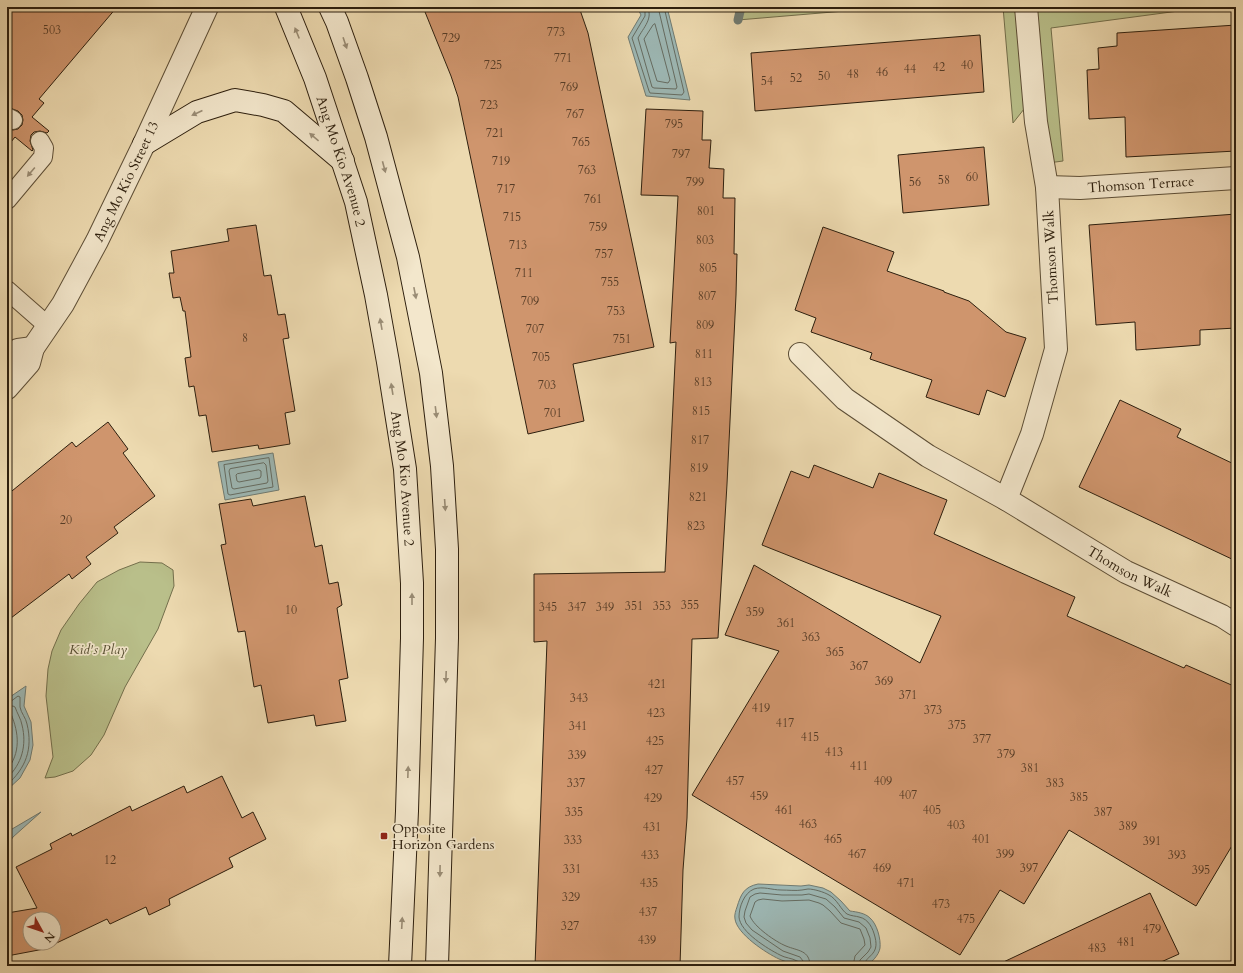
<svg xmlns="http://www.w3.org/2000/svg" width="1243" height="973" font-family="Cardo,serif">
	<rect width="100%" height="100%" fill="#eddab0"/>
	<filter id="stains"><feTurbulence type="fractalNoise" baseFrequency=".005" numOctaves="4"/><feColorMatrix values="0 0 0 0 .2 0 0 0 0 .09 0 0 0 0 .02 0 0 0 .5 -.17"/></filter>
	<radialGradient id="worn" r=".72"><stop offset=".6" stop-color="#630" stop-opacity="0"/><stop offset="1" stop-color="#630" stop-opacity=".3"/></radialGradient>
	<g fill="#b9bf8a" stroke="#736f4c">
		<path d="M741 7H892L738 20Z"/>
		<path d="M1003 7H1018L1028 104 1013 123Z"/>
		<path d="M1036 7H1201V8L1051 28 1063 161 1048 163Z"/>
		<path d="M140 562 162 563 173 570 174 586 158 629 125 687 104 735 91 755 73 771 55 777 45 778 53 757 46 696 48 669 52 651 61 630 79 604 97 582 119 570Z"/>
	</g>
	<g fill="#9db8b5" stroke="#707b72">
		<path d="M637 7H667L690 100 646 96 628 37 641 15Z"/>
		<path d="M273 453 279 490 225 500 218 462Z"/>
		<path d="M26 686 24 706 31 722 33 745 30 760 20 778 7 790V699Z"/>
		<path d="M41 812 13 837 7 846V832Z"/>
		<path d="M758 884 801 886 809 885 823 888 831 892 841 901 850 911C857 912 865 913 870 918 877 924 881 939 880 948 879 955 871 964 864 966 845 966 822 968 803 966 796 965 786 962 779 959 766 953 737 934 735 919 734 915 736 910 737 907 741 894 744 887 758 884Z"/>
	</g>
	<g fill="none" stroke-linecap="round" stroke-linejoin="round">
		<g stroke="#656c62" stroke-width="1">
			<path d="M641 7 645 12V16L632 38 649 91 650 93 682 95 684 92 664 7"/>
			<path d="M647 7C654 18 643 28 638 38L652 87 654 88 676 89 677 87 658 7"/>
			<path d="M655 24 670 80 668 83 657 81 644 39 653 25Z"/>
			<path d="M269 458 273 487 230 495 228 494 224 465Z"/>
			<path d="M264 463 266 465 268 481 267 483 234 489 232 488 229 471 230 469Z"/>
			<path d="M259 470 261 471V476L260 478 239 482 237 481 236 475 237 474Z"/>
			<path d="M7 702H10L18 696 20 697C20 700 20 704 20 707 21 713 26 718 27 724 33 749 26 768 7 785"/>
			<path d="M7 707 13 706 15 707C17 713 21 719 22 725 27 745 22 764 7 778"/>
			<path d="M7 713 11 714C19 733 21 753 7 770"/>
			<path d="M799 966C799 963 800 962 797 961 792 958 785 958 780 955 768 949 740 932 739 917 739 907 744 893 754 889 763 886 772 890 781 890 788 890 796 891 802 890 804 890 806 889 808 889 814 889 824 892 829 895 837 899 841 910 847 914 851 916 856 916 859 917 869 919 873 929 875 937 880 956 865 955 864 966"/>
			<path d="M804 966 803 961 800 957 783 951 752 930 746 923 744 917 745 911 750 897 755 894 760 893 782 895H802L809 894 826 899 835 907 844 918 859 922 866 928 870 938 871 947 868 952 860 960 859 966"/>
			<path d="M810 966C810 950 798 951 786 946 776 942 754 927 750 916L755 902 758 900 763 899 782 901 809 900 819 903 823 905 830 911 841 923 860 929 864 939 865 945 855 956 853 966"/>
		</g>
		<path stroke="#707b72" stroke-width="9" d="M738 20 741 7"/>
	</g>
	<g fill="#cf956d" stroke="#2d1f0e" fill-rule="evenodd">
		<path d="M7 7H117L39 99 44 103 32 117 49 131 47 133 40 131 34 132 31 135 30 141 33 150 32 151 15 137 7 147V129L13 130 18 129 22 125 23 120 22 115 18 111 7 107Z"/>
		<path d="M423 7H579L588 33 654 347 573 364 584 421 528 434 458 97 451 76Z"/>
		<path d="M1236 25V151L1126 157 1125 117 1089 119 1087 70 1099 69 1098 48 1117 46V33Z"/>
		<path d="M980 35 984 92 755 111 751 53Z"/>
		<path d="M646 109 703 111 702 140H711L709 168 724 169 723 198H735L734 254H737L736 295 727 484 718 638 692 639 687 818 683 870 680 966H535L547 641 534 642V574L665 572 676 342 670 343 678 196 641 195Z"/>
		<path d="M984 147 989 205 903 213 898 155Z"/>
		<path d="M1236 214V328L1200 330V345L1136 350 1135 322 1096 325 1089 225Z"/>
		<path d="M256 225 264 276 271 275 278 315 285 314 289 338 283 339 295 411 285 413 290 444 259 449 258 445 212 452 206 415 199 416 194 386 189 387 185 358 191 357 185 311H183L180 297 173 298 169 273H174L171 251 229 241 227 229Z"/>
		<path d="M823 227 894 252 887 271 944 291V292L969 301 1006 332 1026 338 1005 397 987 390 979 415 926 397 932 380 870 359 872 353 811 332 816 318 795 310Z"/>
		<path d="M1120 400 1181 429 1177 437 1236 465V561L1079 487Z"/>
		<path d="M108 422 128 449 123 453 155 496 114 527 118 533 86 557 91 564 72 579 69 574 7 621V495L72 442 76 447Z"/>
		<path d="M814 465 873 488 879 473 947 500 934 534 1075 597 1067 616 1184 668 1186 665 1236 687V839L1196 906 1069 830 1024 904 1000 890 960 955 692 795 779 651 725 635 754 565 920 663 941 616 762 545 791 471 809 478Z"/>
		<path d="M305 496 315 547 322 545 329 584 338 582 342 605 337 608 348 678 339 680 346 721 316 726 314 715 268 723 261 685 254 687 245 631 238 632 221 545 226 544 219 504 251 499 253 506Z"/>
		<path d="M222 776 242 818 253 812 266 839 229 858 233 867 169 899 170 905 149 915 146 907 110 924 107 919 44 949 7 956V913L37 908 16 867 52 849 50 844 71 833 72 836 130 806 132 811 184 786 187 793ZM30 919H54V943H30Z"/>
		<path d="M1150 893 1179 954 1152 966H995Z"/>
	</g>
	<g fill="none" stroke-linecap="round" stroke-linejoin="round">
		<g stroke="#5d4e36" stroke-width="20">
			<g id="lane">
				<path d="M7 117 13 120"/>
				<path d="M7 200 43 157 44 148 40 141"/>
				<path d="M7 290 48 326"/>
			</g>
		</g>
		<g stroke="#5d4e36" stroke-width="24">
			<g id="street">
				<path id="s1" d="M1047 187 1080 188 1236 178"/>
				<path id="s2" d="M800 354 845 399 928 456 1006 499 1126 572 1222 616 1236 625"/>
				<path d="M7 361 18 350 33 348"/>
				<path id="s3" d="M7 388 29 363 33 348 63 304 97 241 144 144 207 7"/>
				<path d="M1006 499 1032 434 1056 349 1047 187 1036 122 1026 7"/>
			</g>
		</g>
		<g stroke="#2d1f0e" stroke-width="24">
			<g id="secondary">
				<path id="s4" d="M286 7 315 78 356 202 376 295 388 362 405 469 412 583V638L407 811 400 966"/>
				<path d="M330 7 337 22 357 78 376 137 408 257 431 373 442 466 447 549V638L437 966"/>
				<path d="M144 144 197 112 235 100 263 105 284 111 343 161"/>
			</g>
		</g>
		<use href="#lane" stroke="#f3e7cc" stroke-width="18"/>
		<use href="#street" stroke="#f3e7cc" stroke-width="22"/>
		<use href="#secondary" stroke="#f3e7cc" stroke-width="22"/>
	</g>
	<defs><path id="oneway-solid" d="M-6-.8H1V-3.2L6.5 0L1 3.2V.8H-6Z"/></defs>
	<g fill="#9a8d76">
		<use href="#oneway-solid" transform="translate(297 33) rotate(-112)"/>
		<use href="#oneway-solid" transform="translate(345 43) rotate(71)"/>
		<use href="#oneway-solid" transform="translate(197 113) rotate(155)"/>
		<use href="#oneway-solid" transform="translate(314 137) rotate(-140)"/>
		<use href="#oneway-solid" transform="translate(384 167) rotate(75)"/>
		<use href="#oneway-solid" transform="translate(31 172) rotate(130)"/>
		<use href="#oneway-solid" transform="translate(415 293) rotate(79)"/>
		<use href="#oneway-solid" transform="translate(381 324) rotate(-100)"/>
		<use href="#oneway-solid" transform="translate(392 389) rotate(-99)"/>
		<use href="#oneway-solid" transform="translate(436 412) rotate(83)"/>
		<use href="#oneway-solid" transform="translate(445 505) rotate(86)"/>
		<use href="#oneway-solid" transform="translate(412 599) rotate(-90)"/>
		<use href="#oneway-solid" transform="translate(446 677) rotate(92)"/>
		<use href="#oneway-solid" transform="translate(408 772) rotate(-88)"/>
		<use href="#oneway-solid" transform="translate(440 871) rotate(91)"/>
		<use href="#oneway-solid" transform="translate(402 923) rotate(-87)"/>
	</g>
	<rect fill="#8f2418" stroke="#f3e7cc" stroke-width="1.5" x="380" y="832" width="8" height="8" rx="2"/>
	<g text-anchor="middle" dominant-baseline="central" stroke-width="3.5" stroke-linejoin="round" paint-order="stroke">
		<g font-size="12" fill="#563c26">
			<text x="52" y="30">503</text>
			<text x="556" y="32">773</text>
			<text x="451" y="38">729</text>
			<text x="563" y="58">771</text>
			<text x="493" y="65">725</text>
			<text x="967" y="65">40</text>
			<text x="939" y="67">42</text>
			<text x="910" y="69">44</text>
			<text x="882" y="72">46</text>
			<text x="853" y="74">48</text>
			<text x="824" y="76">50</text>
			<text x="796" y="78">52</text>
			<text x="767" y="81">54</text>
			<text x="569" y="87">769</text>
			<text x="489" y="105">723</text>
			<text x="575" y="114">767</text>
			<text x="674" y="124">795</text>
			<text x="495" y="133">721</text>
			<text x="581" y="142">765</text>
			<text x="681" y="154">797</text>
			<text x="501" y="161">719</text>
			<text x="587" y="170">763</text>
			<text x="972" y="177">60</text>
			<text x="944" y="180">58</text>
			<text x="695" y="182">799</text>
			<text x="915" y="182">56</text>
			<text x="506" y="189">717</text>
			<text x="593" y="199">761</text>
			<text x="706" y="211">801</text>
			<text x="512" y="217">715</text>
			<text x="598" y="227">759</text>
			<text x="705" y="240">803</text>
			<text x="518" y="245">713</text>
			<text x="604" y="254">757</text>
			<text x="708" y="268">805</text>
			<text x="524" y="273">711</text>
			<text x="610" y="282">755</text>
			<text x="707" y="296">807</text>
			<text x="530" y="301">709</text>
			<text x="616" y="311">753</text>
			<text x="705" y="325">809</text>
			<text x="535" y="329">707</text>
			<text x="245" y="338">8</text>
			<text x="622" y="339">751</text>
			<text x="704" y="354">811</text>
			<text x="541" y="357">705</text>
			<text x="703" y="382">813</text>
			<text x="547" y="385">703</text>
			<text x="701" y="411">815</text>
			<text x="553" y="413">701</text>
			<text x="700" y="440">817</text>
			<text x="699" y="468">819</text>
			<text x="698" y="497">821</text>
			<text x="66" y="520">20</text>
			<text x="696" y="526">823</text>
			<text x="690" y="605">355</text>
			<text x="634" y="606">351</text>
			<text x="662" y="606">353</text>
			<text x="548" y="607">345</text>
			<text x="577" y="607">347</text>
			<text x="605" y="607">349</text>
			<text x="291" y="610">10</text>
			<text x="755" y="612">359</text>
			<text x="786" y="623">361</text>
			<text x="811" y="637">363</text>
			<text x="835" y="652">365</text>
			<text x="859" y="666">367</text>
			<text x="884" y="681">369</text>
			<text x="657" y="684">421</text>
			<text x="908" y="695">371</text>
			<text x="579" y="698">343</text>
			<text x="761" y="708">419</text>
			<text x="933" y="710">373</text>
			<text x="656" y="713">423</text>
			<text x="785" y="723">417</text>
			<text x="957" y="725">375</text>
			<text x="578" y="726">341</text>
			<text x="810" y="737">415</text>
			<text x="982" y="739">377</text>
			<text x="655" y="741">425</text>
			<text x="834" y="752">413</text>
			<text x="1006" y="754">379</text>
			<text x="577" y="755">339</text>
			<text x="859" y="766">411</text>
			<text x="1030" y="768">381</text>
			<text x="654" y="770">427</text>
			<text x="735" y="781">457</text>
			<text x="883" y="781">409</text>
			<text x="576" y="783">337</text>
			<text x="1055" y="783">383</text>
			<text x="908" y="795">407</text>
			<text x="759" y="796">459</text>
			<text x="1079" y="797">385</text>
			<text x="653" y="798">429</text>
			<text x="784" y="810">461</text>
			<text x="932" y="810">405</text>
			<text x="574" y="812">335</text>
			<text x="1103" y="812">387</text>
			<text x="808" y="824">463</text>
			<text x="956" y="825">403</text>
			<text x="1128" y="826">389</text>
			<text x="652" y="827">431</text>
			<text x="833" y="839">465</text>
			<text x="981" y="839">401</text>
			<text x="573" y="840">333</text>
			<text x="1152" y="841">391</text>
			<text x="857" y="854">467</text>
			<text x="1005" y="854">399</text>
			<text x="650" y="855">433</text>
			<text x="1177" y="855">393</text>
			<text x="110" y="860">12</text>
			<text x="882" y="868">469</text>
			<text x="1029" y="868">397</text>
			<text x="572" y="869">331</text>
			<text x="1201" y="870">395</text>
			<text x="649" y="883">435</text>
			<text x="906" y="883">471</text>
			<text x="571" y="897">329</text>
			<text x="941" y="904">473</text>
			<text x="648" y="912">437</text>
			<text x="966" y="919">475</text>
			<text x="570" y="926">327</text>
			<text x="1152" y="929">479</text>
			<text x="647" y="940">439</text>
			<text x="1126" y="942">481</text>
			<text x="1097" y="948">483</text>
		</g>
		<g font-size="14" fill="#2d1f0e" stroke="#f3e7cc">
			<text stroke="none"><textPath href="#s4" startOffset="164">Ang Mo Kio Avenue 2</textPath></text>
			<text stroke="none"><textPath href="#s3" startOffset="240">Ang Mo Kio Street 13</textPath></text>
			<text stroke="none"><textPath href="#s1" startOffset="94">Thomson Terrace</textPath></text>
			<text transform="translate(1051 257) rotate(-93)">Thomson Walk</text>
			<text stroke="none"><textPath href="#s4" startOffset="488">Ang Mo Kio Avenue 2</textPath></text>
			<text stroke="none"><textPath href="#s2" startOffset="397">Thomson Walk</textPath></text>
		</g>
		<g font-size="14" font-style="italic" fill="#574f33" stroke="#f3e7cc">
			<text x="98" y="649">Kid's Play</text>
		</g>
		<g font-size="14" fill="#2d1f0e" stroke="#f3e7cc" text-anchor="start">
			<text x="392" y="828">Opposite<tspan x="392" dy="16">Horizon Gardens</tspan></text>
		</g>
	</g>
	<rect width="1243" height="973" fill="none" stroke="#eddab0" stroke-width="24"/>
	<rect x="8" y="8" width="1227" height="957" fill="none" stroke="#2d1f0e" stroke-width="2"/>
	<rect x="12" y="12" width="1219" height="949" fill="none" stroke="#2d1f0e"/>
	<g transform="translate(42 931) rotate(130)"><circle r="19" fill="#f3e7cc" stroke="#a49780"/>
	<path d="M0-3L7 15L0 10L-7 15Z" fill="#8f2418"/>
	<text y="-6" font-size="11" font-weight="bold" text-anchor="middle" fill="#2d1f0e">N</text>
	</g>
	<rect width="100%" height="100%" filter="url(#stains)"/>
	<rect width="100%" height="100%" fill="url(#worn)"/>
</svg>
